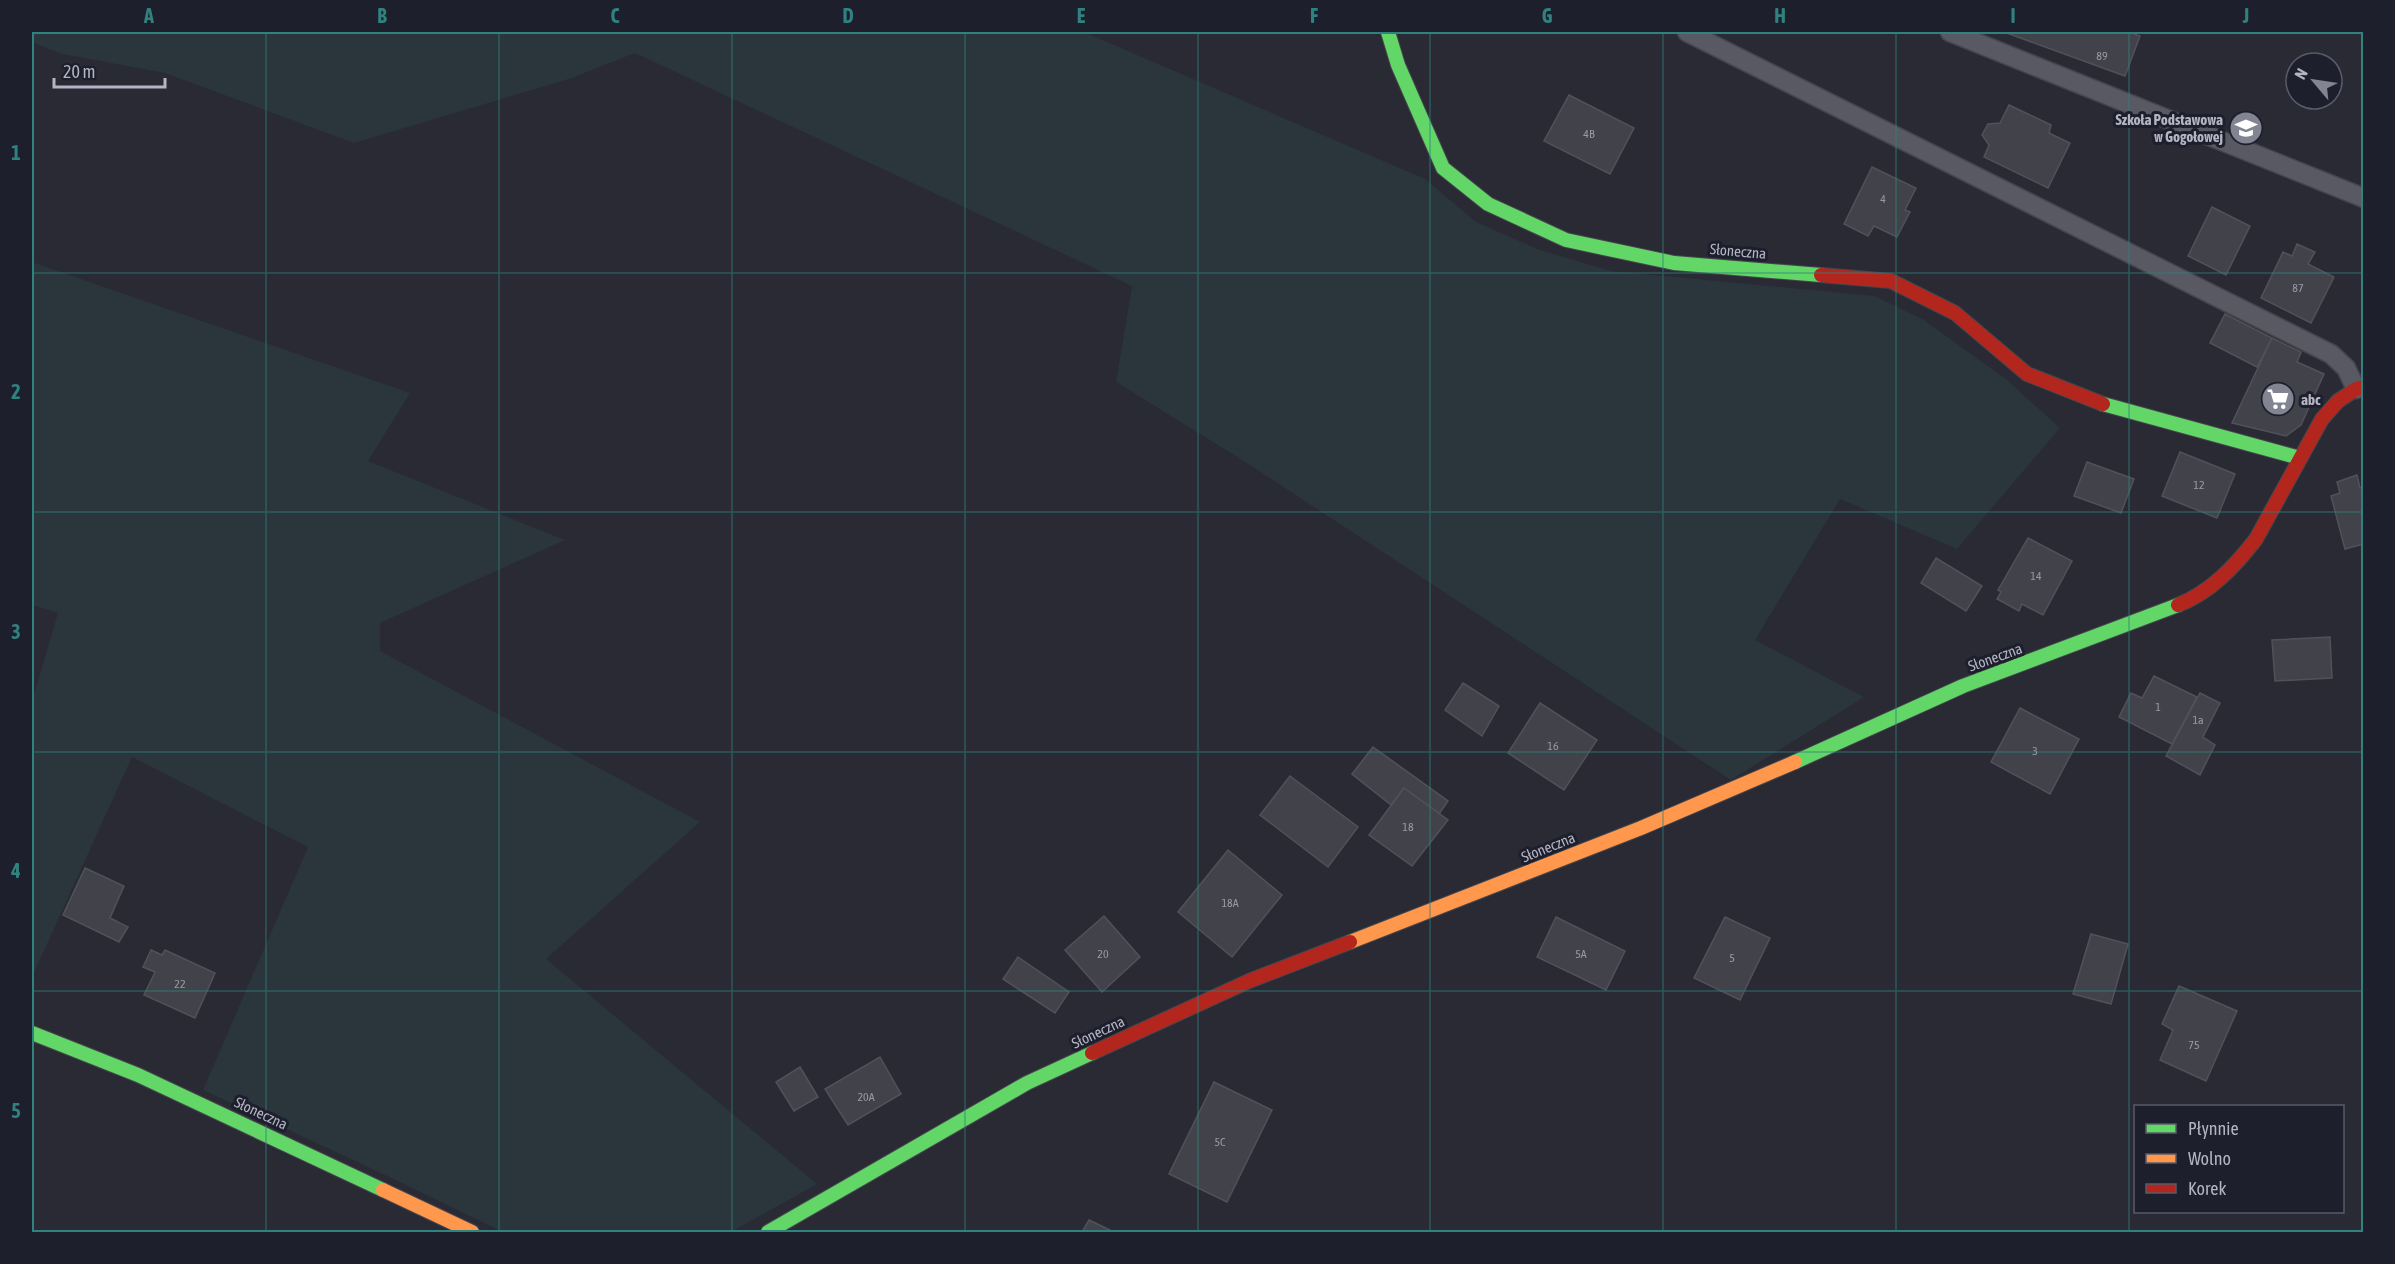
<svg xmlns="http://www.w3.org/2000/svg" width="2395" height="1264" font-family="'Asap Condensed',sans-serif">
	<rect width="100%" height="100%" fill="#292a34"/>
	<g fill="#2b353c">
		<path d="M32 32H1084L1425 179 1476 222 1540 250 1611 271 1875 296 1924 320 2007 380 2060 428 1957 549 1840 499 1755 640 1864 697 1731 780 1239 458 1116 382 1132 286 635 53 572 78 354 143 165 73 62 54 32 42Z"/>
		<path d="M32 262 410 393 368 461 565 540 380 623V651L700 822 546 959 817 1184 731 1232H503L383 1174 203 1090 308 847 132 757 32 977V701L58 613 32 605Z"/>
	</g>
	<g fill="#42434a" stroke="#51515b" stroke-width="1.5">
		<path d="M2004 32H2128L2140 36 2125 76Z"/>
		<path d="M1569 95 1634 128 1610 174 1544 141Z"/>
		<path d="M2009 105 2051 125 2049 133 2070 143 2048 188 1984 157 1989 145 1982 135 1988 124 2000 123Z"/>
		<path d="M1872 167 1916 188 1905 210 1910 212 1897 237 1874 226 1868 236 1844 224Z"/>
		<path d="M2212 207 2250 226 2226 275 2188 256Z"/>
		<path d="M2297 244 2315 252 2308 264 2334 277 2311 323 2261 298 2283 252 2292 256Z"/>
		<path d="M2225 314 2272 338 2257 367 2210 343Z"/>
		<path d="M2272 338 2301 352 2297 362 2324 374 2301 425 2286 436 2232 423Z"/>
		<path d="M2180 452 2235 474 2217 518 2162 496Z"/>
		<path d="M2087 462 2134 479 2121 513 2074 496Z"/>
		<path d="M2357 475 2360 488 2364 487V544L2345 549 2331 496 2340 493 2337 482Z"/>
		<path d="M2028 538 2072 561 2043 615 2022 604 2019 611 1997 599 2001 592 1998 590Z"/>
		<path d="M1936 558 1982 586 1966 611 1921 583Z"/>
		<path d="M2330 637 2332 678 2275 681 2272 640Z"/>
		<path d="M2154 676 2197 697 2172 744 2119 717 2131 693 2142 698Z"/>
		<path d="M1463 683 1499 706 1482 736 1445 710Z"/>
		<path d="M2200 693 2220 703 2203 737 2215 745 2200 775 2166 756Z"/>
		<path d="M1540 703 1597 740 1564 790 1508 753Z"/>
		<path d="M2020 708 2079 739 2050 794 1991 762Z"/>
		<path d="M1373 747 1448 801 1439 814 1404 788 1391 805 1352 774Z"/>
		<path d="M1290 776 1358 827 1328 867 1260 815Z"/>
		<path d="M1404 788 1448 820 1412 866 1369 835Z"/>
		<path d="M1228 850 1282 895 1232 957 1178 912Z"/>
		<path d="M85 868 124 886 110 918 128 927 119 942 63 915Z"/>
		<path d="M1104 916 1140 957 1102 992 1065 950Z"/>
		<path d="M1556 917 1625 951 1606 990 1537 957Z"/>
		<path d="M1725 917 1770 938 1740 1000 1694 978Z"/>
		<path d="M2091 934 2128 944 2111 1004 2073 994Z"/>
		<path d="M151 950 162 955 165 950 215 973 195 1018 144 995 155 972 143 967Z"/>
		<path d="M1018 957 1069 992 1055 1013 1003 979Z"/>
		<path d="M2179 986 2237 1011 2206 1081 2160 1060 2173 1030 2162 1024Z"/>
		<path d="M880 1057 901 1094 848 1125 825 1089Z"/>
		<path d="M800 1067 818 1097 794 1111 776 1082Z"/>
		<path d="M1214 1082 1272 1110 1227 1202 1169 1174Z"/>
		<path d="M1089 1220 1114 1232H1082Z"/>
	</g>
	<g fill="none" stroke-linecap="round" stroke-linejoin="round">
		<g stroke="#45464d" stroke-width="21">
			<g id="lane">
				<path d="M1687 32 2331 354 2346 368 2356 389"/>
				<path d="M1950 32 2364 198"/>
			</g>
		</g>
		<g stroke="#45464d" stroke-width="16">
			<g id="fast">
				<path d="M1388 32 1398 65 1443 168 1488 204 1566 240 1674 263 1821 275"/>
				<path d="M2103 404 2300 458"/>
				<path d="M1795 762 1963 686 2178 605"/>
				<path d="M32 1033 138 1075 383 1190"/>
				<path d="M768 1232 1027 1083 1092 1053"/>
			</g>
		</g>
		<g stroke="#45464d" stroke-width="16">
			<g id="slow">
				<path d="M1350 942 1641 828 1795 762"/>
				<path d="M383 1190 472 1232"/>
			</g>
		</g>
		<g stroke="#45464d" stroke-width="16">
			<g id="jam">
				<path d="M1821 275 1891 281 1955 313 2027 374 2103 404"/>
				<path d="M2178 605C2211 592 2235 566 2256 539L2322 419 2338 401 2356 389 2364 387"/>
				<path d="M1092 1053 1249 981 1350 942"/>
			</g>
		</g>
		<use href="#lane" stroke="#585962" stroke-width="18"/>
		<use href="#fast" stroke="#63d668" stroke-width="14"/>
		<use href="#slow" stroke="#ff974d" stroke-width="14"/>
		<use href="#jam" stroke="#b3261e" stroke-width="14"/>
	</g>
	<path fill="none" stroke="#30827f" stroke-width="1.5" stroke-opacity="0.55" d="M266 32V1232M499 32V1232M732 32V1232M965 32V1232M1198 32V1232M1430 32V1232M1663 32V1232M1896 32V1232M2129 32V1232M32 273H2364M32 512H2364M32 752H2364M32 991H2364"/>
	<defs>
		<g id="school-disc" transform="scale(1.725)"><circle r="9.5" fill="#838492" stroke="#1e1f2d"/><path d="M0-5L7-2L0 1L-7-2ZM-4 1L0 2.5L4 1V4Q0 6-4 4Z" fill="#fff"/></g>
		<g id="supermarket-disc" transform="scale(1.725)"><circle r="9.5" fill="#838492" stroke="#1e1f2d"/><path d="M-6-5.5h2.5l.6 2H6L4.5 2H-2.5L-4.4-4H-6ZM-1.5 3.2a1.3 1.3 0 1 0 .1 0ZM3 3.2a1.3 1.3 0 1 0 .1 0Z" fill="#fff"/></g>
	</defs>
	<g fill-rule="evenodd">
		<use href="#school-disc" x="2246" y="128"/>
		<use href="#supermarket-disc" x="2278" y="399"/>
	</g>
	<g text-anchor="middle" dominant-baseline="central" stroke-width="6" stroke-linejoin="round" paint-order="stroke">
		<g font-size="12" fill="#9898a6">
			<text x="2102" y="56">89</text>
			<text x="1589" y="134">4B</text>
			<text x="1883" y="199">4</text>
			<text x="2298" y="288">87</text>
			<text x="2199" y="485">12</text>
			<text x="2036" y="576">14</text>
			<text x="2158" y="707">1</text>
			<text x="2198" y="720">1a</text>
			<text x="1553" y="746">16</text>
			<text x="2035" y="751">3</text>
			<text x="1408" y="827">18</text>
			<text x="1230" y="903">18A</text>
			<text x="1103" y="954">20</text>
			<text x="1581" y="954">5A</text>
			<text x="1732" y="958">5</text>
			<text x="180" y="984">22</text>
			<text x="2194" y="1045">75</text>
			<text x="866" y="1097">20A</text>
			<text x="1220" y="1142">5C</text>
		</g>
		<g font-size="15" font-weight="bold" fill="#b4b4c4" stroke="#1e1f2d" text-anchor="end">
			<text x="2223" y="119">Szkoła Podstawowa<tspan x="2223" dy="17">w Gogołowej</tspan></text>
			<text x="2301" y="399" text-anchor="start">abc</text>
		</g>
		<g font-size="15" fill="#b4b4c4" stroke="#1e1f2d">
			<text transform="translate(1738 251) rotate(5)">Słoneczna</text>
			<text transform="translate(1995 657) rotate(-20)">Słoneczna</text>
			<text transform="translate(1548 847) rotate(-22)">Słoneczna</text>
			<text transform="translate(1098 1032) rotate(-25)">Słoneczna</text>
			<text transform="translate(261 1113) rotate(25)">Słoneczna</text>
		</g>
	</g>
	<rect width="2395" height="1264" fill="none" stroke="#1e1f2d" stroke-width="66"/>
	<rect x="2134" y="1105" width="210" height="108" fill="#1e1f2d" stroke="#5a5b69" stroke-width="1.5"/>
	<rect x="2146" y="1124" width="30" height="9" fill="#63d668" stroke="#5a5b69" stroke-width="1.5"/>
	<text x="2188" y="1135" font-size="18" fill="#b4b4c4">Płynnie</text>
	<rect x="2146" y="1154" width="30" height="9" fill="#ff974d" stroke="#5a5b69" stroke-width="1.5"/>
	<text x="2188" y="1165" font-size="18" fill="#b4b4c4">Wolno</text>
	<rect x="2146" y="1184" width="30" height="9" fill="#b3261e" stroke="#5a5b69" stroke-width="1.5"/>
	<text x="2188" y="1195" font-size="18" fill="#b4b4c4">Korek</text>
	<g transform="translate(2314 81) rotate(299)"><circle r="28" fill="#1e1f2d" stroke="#5a5b69" stroke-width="1.5"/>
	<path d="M0-4.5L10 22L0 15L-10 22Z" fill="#838492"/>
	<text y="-9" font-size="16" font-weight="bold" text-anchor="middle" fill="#b4b4c4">N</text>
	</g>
	<path d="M54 78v9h111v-9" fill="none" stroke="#b4b4c4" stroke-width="3"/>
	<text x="63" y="78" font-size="18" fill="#b4b4c4" stroke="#1e1f2d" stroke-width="4.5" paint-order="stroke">20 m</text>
	<rect x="33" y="33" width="2329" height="1198" fill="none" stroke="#30827f" stroke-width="2"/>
	<g font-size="20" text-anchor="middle" font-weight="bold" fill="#30827f">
		<text x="149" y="23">A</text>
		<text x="382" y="23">B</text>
		<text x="615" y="23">C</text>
		<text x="848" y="23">D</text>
		<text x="1081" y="23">E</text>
		<text x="1314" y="23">F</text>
		<text x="1547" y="23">G</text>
		<text x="1780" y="23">H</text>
		<text x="2013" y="23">I</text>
		<text x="2246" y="23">J</text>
		<text x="16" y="160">1</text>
		<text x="16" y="399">2</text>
		<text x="16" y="639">3</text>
		<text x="16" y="878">4</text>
		<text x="16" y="1118">5</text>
	</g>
</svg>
